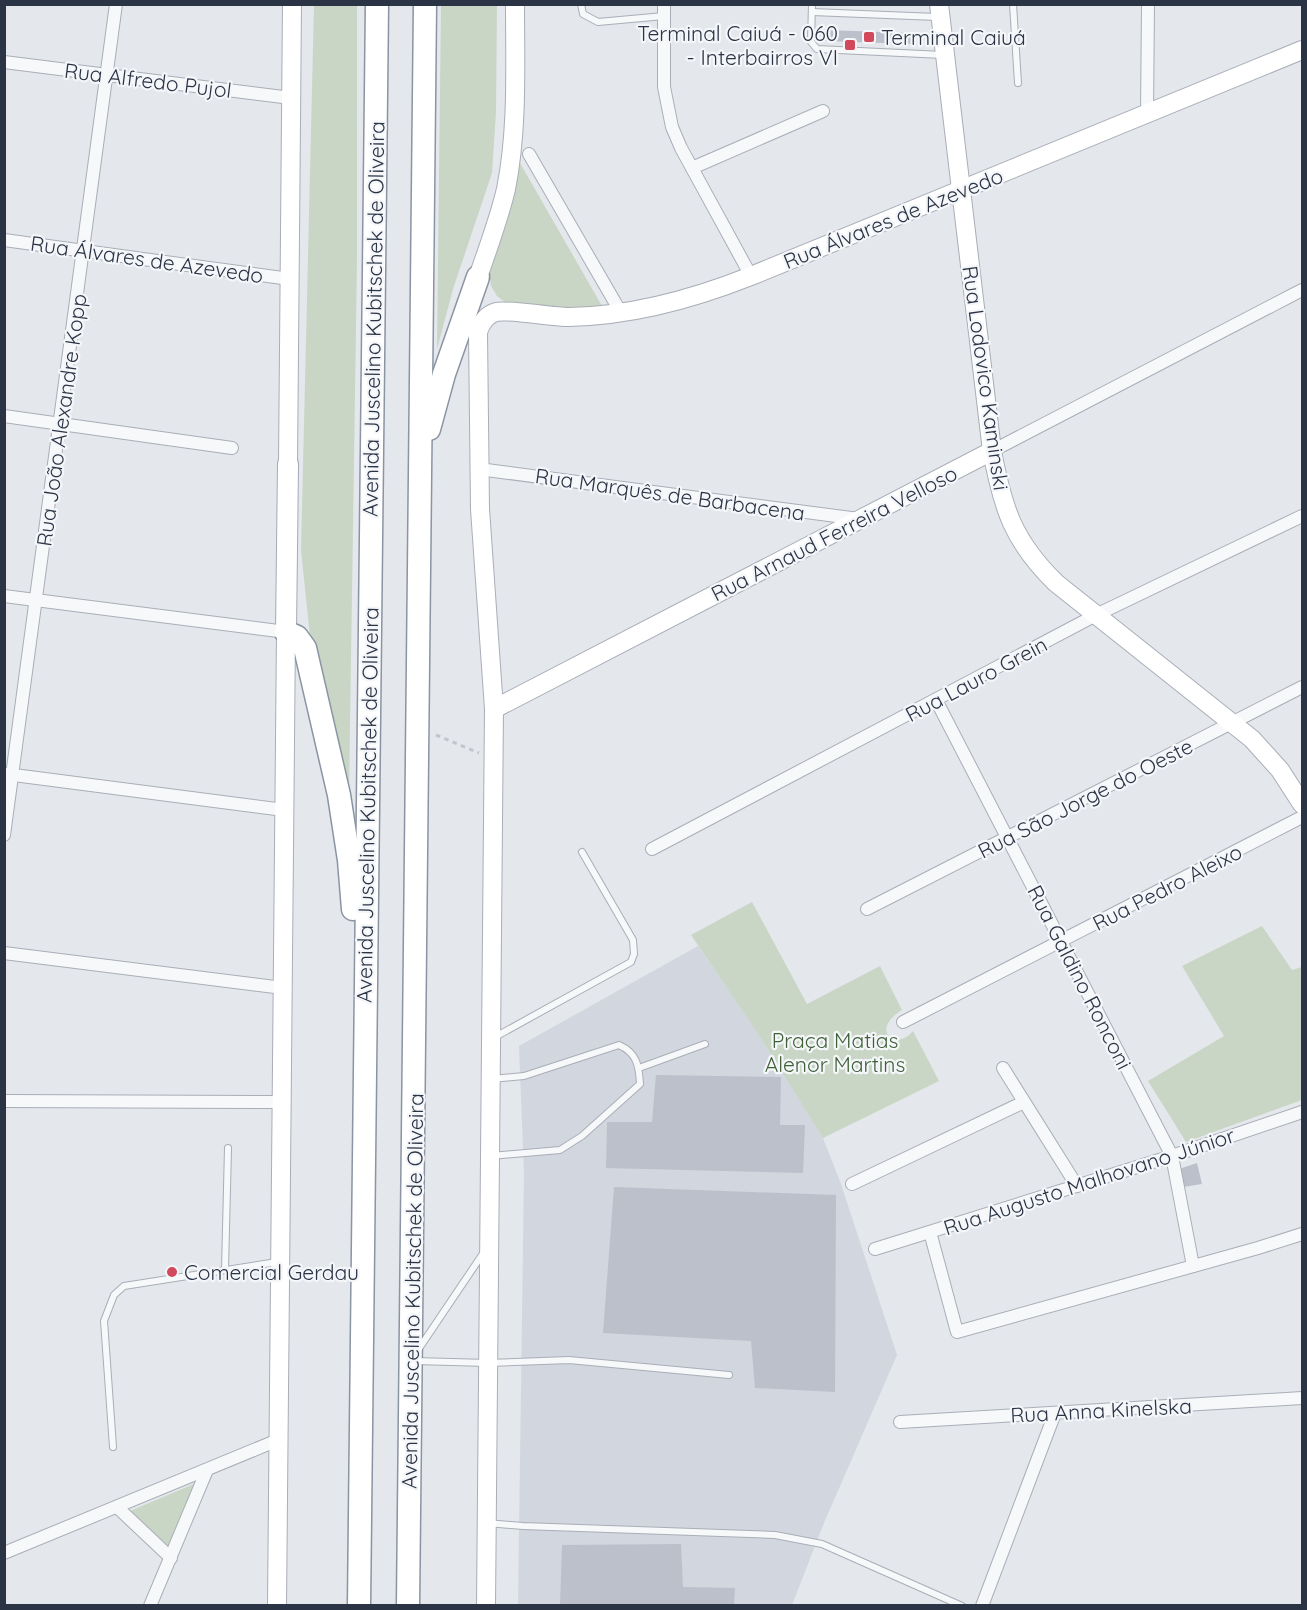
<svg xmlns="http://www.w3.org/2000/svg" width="1307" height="1610" font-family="Quicksand,sans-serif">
	<rect width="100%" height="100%" fill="#e4e7ec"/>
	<path fill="#d2d6de" d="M698 946 760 1035 823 1138 841 1184 897 1355 824 1523 792 1605 518 1606 524 1174 519 1046Z"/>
	<g fill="#c9d6c5">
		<path d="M314 5H357V261L349 792 310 637 301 550Z"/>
		<path d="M441 5H497L496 112 492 173 453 289 437 349Z"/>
		<path d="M520 163 602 306 560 309 506 303 497 296 491 286 489 268 513 197Z"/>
		<path d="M752 902 807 1004 880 966 902 1010C869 1030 896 1052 913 1031L939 1081 823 1138 759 1035 691 935Z"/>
		<path d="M1262 926 1292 970 1302 967V1100L1186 1142 1148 1081 1224 1036 1182 966Z"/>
		<path d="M194 1484 169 1547 130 1511Z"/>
	</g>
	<g fill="#bbc0ca">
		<path d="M825 30 913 33V44L824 41Z"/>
		<path d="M656 1075 781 1077 780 1125H805L803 1173 606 1168 607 1122H652Z"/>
		<path d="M1197 1163 1202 1184 1183 1187 1179 1169Z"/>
		<path d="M614 1187 836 1195 835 1392 755 1388 751 1341 603 1333Z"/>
		<path d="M681 1544 683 1587 735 1588 734 1606H560L562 1545Z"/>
	</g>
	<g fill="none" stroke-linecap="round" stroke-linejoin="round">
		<g stroke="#a9aeb7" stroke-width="8">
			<g id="lane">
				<path d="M581 4 583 14 598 22 664 16"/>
				<path d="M812 4 811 42 817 49 943 55"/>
				<path d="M1013 4 1018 83"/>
				<path d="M812 12 937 17"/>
				<path d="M495 1037 631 962 634 954 633 940 582 852"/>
				<path d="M639 1068 705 1044"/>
				<path d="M491 1156 560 1150 582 1136 640 1084C639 1066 637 1053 619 1045L524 1076 492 1079"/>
				<path d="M225 1269 228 1148"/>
				<path d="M418 1350 484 1252"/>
				<path d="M415 1361 488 1363 569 1360 729 1375"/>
				<path d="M113 1447 104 1321 114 1295 124 1286 277 1262"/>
				<path d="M487 1523 523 1526 775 1535 822 1544 962 1606"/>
			</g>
		</g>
		<g stroke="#a9aeb7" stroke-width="14">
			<g id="street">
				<path d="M664 4V87L672 127 681 148 751 276"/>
				<path d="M4 62 291 98"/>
				<path d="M1147 114 1148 4"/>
				<path d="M529 154 620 311"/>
				<path d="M692 168 823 111"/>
				<path d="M4 240 290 279"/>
				<path d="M4 416 232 448"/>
				<path d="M992 451 1302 290"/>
				<path d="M479 469 859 519"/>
				<path d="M4 596 286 632"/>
				<path d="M936 700 1172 1156 1193 1266"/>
				<path d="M6 774 284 810"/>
				<path d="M4 835 116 4"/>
				<path d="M652 849 1096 615 1302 516"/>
				<path d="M867 909 1302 687"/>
				<path d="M4 953 283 988"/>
				<path d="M903 1022 1302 817"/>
				<path d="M1003 1068 1077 1186"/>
				<path d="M4 1101 281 1102"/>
				<path d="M852 1184 1024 1102"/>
				<path d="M930 1232 957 1332 1258 1248 1302 1234"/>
				<path d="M875 1249 1172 1156 1302 1112"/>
				<path d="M900 1422 1302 1398"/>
				<path d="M117 1507 171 1558"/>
				<path d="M4 1553 278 1440"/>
				<path d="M150 1606 207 1470"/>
				<path d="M982 1606 1055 1413"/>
			</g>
		</g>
		<g stroke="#a9aeb7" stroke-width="20">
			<g id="secondary">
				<path d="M939 4 992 451C1003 509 1013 541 1056 583L1252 739 1280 770 1302 804"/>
				<path d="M478 277C488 248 499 219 506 189 518 129 515 65 515 4"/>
				<path d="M288 464 292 4"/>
				<path d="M494 709 992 451"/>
				<path d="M277 1606 286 632"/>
				<path d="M486 1606 494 709 480 509 478 332C481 323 486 315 496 312 510 309 550 317 569 317 631 316 693 299 751 276L1302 50"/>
			</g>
		</g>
		<g stroke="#a3abb8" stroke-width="22">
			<path id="primary" d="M286 632 288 464"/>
		</g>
		<g stroke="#8b94a3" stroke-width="25">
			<g id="highway">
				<path d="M429 429 444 374 478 277"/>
				<path d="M286 632 297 637 305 648 339 795 349 860 353 909"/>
				<path d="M359 1606 377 4"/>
				<path d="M408 1606 425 4"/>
			</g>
		</g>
		<path stroke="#c2c5cb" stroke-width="3" stroke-dasharray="4.5 4.5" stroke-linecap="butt" d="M436 735 479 753"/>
		<use href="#lane" stroke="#f7f8fa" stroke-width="6"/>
		<use href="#street" stroke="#f7f8fa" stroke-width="12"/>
		<use href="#secondary" stroke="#fff" stroke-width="18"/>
		<use href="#primary" stroke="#fff" stroke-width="20"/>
		<use href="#highway" stroke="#fff" stroke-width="22"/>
	</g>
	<g fill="#d1495b" stroke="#f4f6f9" stroke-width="2">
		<rect x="863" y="31" width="12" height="12" rx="3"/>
		<rect x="844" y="39" width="12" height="12" rx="3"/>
		<circle cx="172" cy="1272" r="6"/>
	</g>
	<g text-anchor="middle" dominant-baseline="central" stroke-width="4.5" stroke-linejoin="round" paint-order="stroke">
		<g font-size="21" fill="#2b3445" stroke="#f4f6f9" text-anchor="start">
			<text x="838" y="33" text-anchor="end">Terminal Caiuá - 060<tspan x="838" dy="24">- Interbairros VI</tspan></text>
			<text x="881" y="37">Terminal Caiuá</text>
			<text x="184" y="1272">Comercial Gerdau</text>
		</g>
		<g font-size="21" fill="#2b3445" stroke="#f4f6f9">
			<text transform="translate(148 80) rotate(7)">Rua Alfredo Pujol</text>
			<text transform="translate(893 218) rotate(-22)">Rua Álvares de Azevedo</text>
			<text transform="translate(147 259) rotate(8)">Rua Álvares de Azevedo</text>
			<text transform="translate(373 319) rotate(-89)">Avenida Juscelino Kubitschek de Oliveira</text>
			<text transform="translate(986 378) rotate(82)">Rua Lodovico Kaminski</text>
			<text transform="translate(61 420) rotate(-82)">Rua João Alexandre Kopp</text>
			<text transform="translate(670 494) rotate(8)">Rua Marquês de Barbacena</text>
			<text transform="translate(834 533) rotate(-27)">Rua Arnaud Ferreira Velloso</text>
			<text transform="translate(976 679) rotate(-28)">Rua Lauro Grein</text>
			<text transform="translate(1085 798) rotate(-27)">Rua São Jorge do Oeste</text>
			<text transform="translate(367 805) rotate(-89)">Avenida Juscelino Kubitschek de Oliveira</text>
			<text transform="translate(1167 887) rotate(-27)">Rua Pedro Aleixo</text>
			<text transform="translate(1080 977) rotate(63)">Rua Galdino Ronconi</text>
			<text transform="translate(1089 1181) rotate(-18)">Rua Augusto Malhovano Júnior</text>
			<text transform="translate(412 1291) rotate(-89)">Avenida Juscelino Kubitschek de Oliveira</text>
			<text transform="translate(1101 1410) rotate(-3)">Rua Anna Kinelska</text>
		</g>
		<g font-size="21" fill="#3f6138" stroke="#f4f6f9">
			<text x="835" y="1040">Praça Matias<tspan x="835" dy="24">Alenor Martins</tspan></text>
		</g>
	</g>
	<rect width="1307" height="1610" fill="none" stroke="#2b3445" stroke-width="12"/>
</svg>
